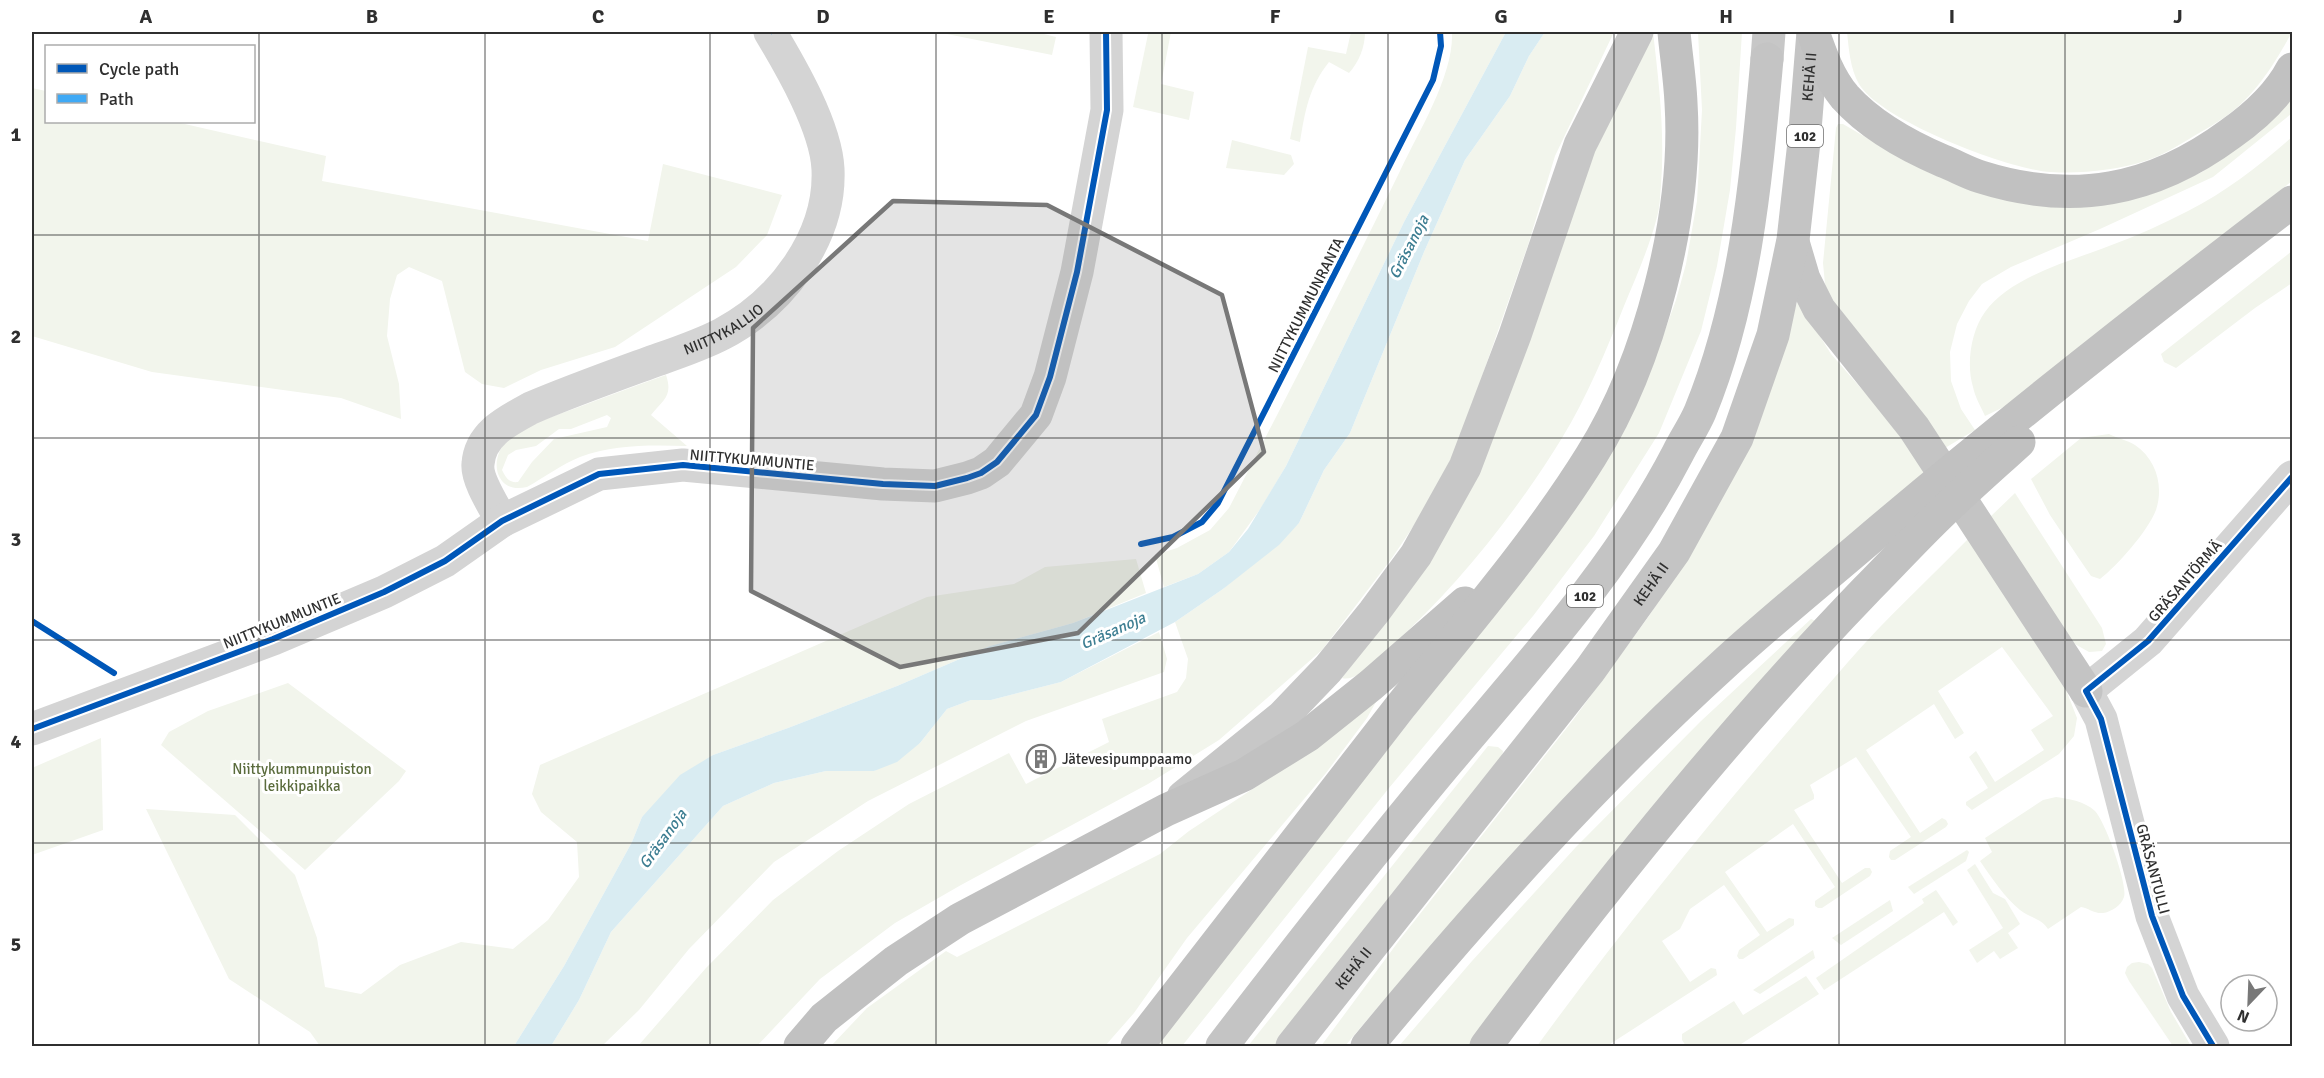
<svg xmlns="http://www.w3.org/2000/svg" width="2324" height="1078" font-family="Signika,sans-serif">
	<rect width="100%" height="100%" fill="#fff"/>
	<g fill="#f2f5ec" fill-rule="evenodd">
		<path d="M937 32H1036L1056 37 1052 55Z"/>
		<path d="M1151 32H1171L1161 84 1194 92 1189 120 1133 107 1148 34Z"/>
		<path d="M1351 32H1365C1365 47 1359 62 1349 73L1329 62C1309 87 1305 111 1300 142L1290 139 1308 47 1346 54Z"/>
		<path d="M1452 32H1506L1404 222 1286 466 1261 508 1229 552 1198 574 1164 587 1155 555 1177 548 1210 530 1229 508C1287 396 1345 284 1400 171 1419 131 1454 75 1452 32Z"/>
		<path d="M1545 32H1614L1555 156 1528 245 1458 445 1425 509 1392 558 1322 650 1219 740 1148 784 961 885 895 923 820 979 757 1046H638L706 968 773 900 838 851 909 804 1009 753 1026 784 1109 742 1102 719 1177 692 1186 678 1188 659 1175 622 1223 589 1299 523 1324 470 1350 433 1424 252 1465 160 1510 96 1529 56Z"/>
		<path d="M1653 32C1659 83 1665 134 1661 185 1660 196 1660 207 1657 217 1649 248 1636 277 1624 306 1606 351 1587 397 1562 438 1516 513 1458 585 1393 645 1382 655 1357 683 1342 678L1391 612 1596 148Z"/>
		<path d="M1698 32H1742L1736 128 1730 190 1717 266 1701 331 1659 433 1594 536 1533 616 1389 788 1182 1046H1153L1466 650 1651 369 1676 300 1686 264 1697 201 1702 110Z"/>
		<path d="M1847 32H2292C2275 63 2255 96 2225 117 2215 124 2204 130 2194 136 2179 145 2162 156 2145 161 2117 170 2081 174 2051 172 2009 170 1880 120 1859 84 1850 68 1849 50 1847 32Z"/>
		<path d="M32 88 46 91V122H176L326 156 322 181 648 241 663 164 782 195 767 235 736 267 615 347 541 370 504 388 482 384 465 372 442 281 409 267 397 275 390 299 387 336 399 384 401 419 341 398 152 372 32 336Z"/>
		<path d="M2292 96 2291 114 2213 177 2100 229 2011 267 1982 284 1969 301 1957 324 1950 352 1951 381 1961 409 1975 430 1945 448 1834 306 1825 284 1823 263 1836 128 1838 124H1843L1898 156 2149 195 2202 172 2259 133Z"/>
		<path d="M2292 137V181L2010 404 1985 416C1981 407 1975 397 1973 387 1966 364 1971 331 1985 312 2010 277 2070 261 2109 246 2136 236 2163 224 2188 211 2226 192 2261 164 2292 137Z"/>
		<path d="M1232 140 1291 155 1294 164 1284 175 1226 168Z"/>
		<path d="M2292 251V283L2255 308 2176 368 2164 362 2161 354Z"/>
		<path d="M1798 301 1831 354 1895 427 1925 473C1843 540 1762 609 1685 681 1564 795 1452 919 1345 1046H1321L1401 938 1573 720 1649 616 1706 526Z"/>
		<path d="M666 375C673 396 664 399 651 415L687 446C652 445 614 444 580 457 562 464 545 477 527 487 518 489 509 489 502 481 492 469 497 449 508 440 529 423 555 416 579 407 608 396 637 385 666 375ZM607 415 611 418 607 427 554 439 532 462 518 482C509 483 506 478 502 470L508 455 516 450 536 446 559 429H571Z"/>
		<path d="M2109 434C2117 438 2127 440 2135 445 2156 459 2164 486 2156 510 2148 531 2117 566 2100 579L2091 576 2078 557 2050 515 2031 479 2081 438Z"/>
		<path d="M2015 493 2102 628 2106 644 2102 651 2089 652 2073 643 1989 518Z"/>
		<path d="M1969 538 2063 682 2077 718 2074 736 2059 754 1972 810 1966 805V802L1988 788 1969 757 1976 751 1995 782 2044 750 2031 730 2053 716 2002 647 1938 691 1964 733 1955 739 1934 704 1866 750 1920 833 1942 818 1946 820 1948 824 1946 827 1895 860H1891L1889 857 1890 851 1911 837 1856 757 1810 785 1814 795V799L1794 810 1842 883 1865 868H1870L1872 872 1870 876 1822 908H1818L1815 906V901L1835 887 1793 824 1725 872 1767 932 1789 918 1794 919V925L1743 959H1739L1737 956 1739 950 1760 935 1724 885 1690 909 1680 929 1662 941 1690 982 1711 968 1716 969 1717 975 1607 1046H1537C1634 913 1740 786 1848 662 1886 618 1929 579 1969 538Z"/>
		<path d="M1136 559 1146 593 1073 623 990 646 897 686 788 728 713 755 642 817 632 842 564 966 514 1046H320L310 1032 229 979 146 809 235 815 295 875 317 938 325 987 361 994 400 965 461 942 513 949 548 920 579 877 577 842 541 812 532 794 540 765 927 597 1014 584 1045 567Z"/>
		<path d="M1811 619 1816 621 1510 990 1470 1046H1399L1472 961 1576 847 1701 721Z"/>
		<path d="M1159 632 1167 659 1164 672 1026 721 868 801 774 862 689 949 639 1010 602 1046H551L579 1000 611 932 723 806 774 783 826 771H874L920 743 947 709 971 700H991L1061 682Z"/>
		<path d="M288 683 406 771 399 781 305 870 161 745 169 732 208 711Z"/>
		<path d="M1381 693 1367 718 1326 773 1187 938 1134 1013 1105 1046H831L867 1008 946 951 957 957 1160 854 1189 831 1292 763Z"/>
		<path d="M101 738 103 830 32 855V768Z"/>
		<path d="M1488 746 1498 747 1503 751 1502 758 1277 1046H1248Z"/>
		<path d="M2056 797C2070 799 2084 801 2095 811 2105 821 2128 885 2124 897 2121 906 2111 912 2103 913 2095 914 2088 908 2081 907L2048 929C2041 918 2030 918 2020 910 2005 898 1991 877 1980 861L1992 852 1985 838 2043 800Z"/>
		<path d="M1967 850 1969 852 1966 861 1914 894 1908 887Z"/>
		<path d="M1975 864 1993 893 2005 899 2020 924 2008 933 2018 948 2000 959 1994 951 1977 963 1969 950 2003 928 1967 870Z"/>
		<path d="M1936 890 1958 922 1953 926 1944 912 1824 990 1816 978 1924 903 1922 899Z"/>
		<path d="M1890 900 1893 911 1841 945 1832 938Z"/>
		<path d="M1813 950 1815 958 1760 994 1753 990Z"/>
		<path d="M2139 962 2148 964 2152 968 2171 1012 2191 1046H2173L2129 981 2125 973 2127 967 2132 963Z"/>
		<path d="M1806 976 1819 994 1738 1046H1686L1682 1040V1034L1734 1001 1743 1015Z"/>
	</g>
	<path fill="#d9ecf2" d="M1506 32H1545L1529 56 1510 96 1465 160 1424 252 1350 433 1324 470 1299 523 1279 545 1223 589 1175 622 1061 682 991 700H971L947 709 920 743 897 762 874 771H826L774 783 723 806 611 932 579 1000 551 1046H514L564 966 632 842 642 817 680 775 713 755 788 728 897 686 990 646 1073 623 1198 574 1229 552 1248 529 1286 466 1404 222Z"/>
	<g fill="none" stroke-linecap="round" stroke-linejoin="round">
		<g stroke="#d4d4d4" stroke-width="33">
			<path id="s1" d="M502 521C495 508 476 479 478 464 480 434 507 421 531 408 571 391 613 376 654 361 677 353 701 345 722 334 781 303 831 238 828 169 826 127 791 67 770 32"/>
			<path d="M2086 691 2148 641 2292 477"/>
			<path d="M32 729 273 639 384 592 445 561 502 521 599 474 683 465 883 484 935 486 967 478 981 473 997 462 1036 415 1050 377 1077 272 1107 110 1106 32"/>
		</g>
		<path stroke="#d4d4d4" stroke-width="33" d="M2086 691 2101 719 2152 916 2183 996 2213 1046"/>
		<g stroke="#c7c7c7" stroke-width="33">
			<path d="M1767 59 1769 32"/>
			<path d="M1183 797 1283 716 1328 669 1374 612 1416 555 1465 467 1515 335 1580 145 1637 32"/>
		</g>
		<g stroke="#c4c4c4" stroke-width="33">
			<path d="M1793 242 1804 279 1819 309 1914 428 2086 691"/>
			<path d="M1222 1046C1295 951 1369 856 1446 764 1529 665 1618 569 1678 453 1685 439 1694 426 1700 412 1746 300 1756 178 1767 59"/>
			<path id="s2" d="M1292 1046 1590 670 1674 552 1737 438 1773 335 1793 240 1804 142 1813 32"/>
		</g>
		<g stroke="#c1c1c1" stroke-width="33">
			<path d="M1813 32C1821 55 1829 78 1845 97 1871 126 1908 146 1943 161 1956 166 1968 173 1981 177 2073 206 2153 191 2230 134 2254 117 2278 96 2292 69"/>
			<path d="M800 1046 824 1018 896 961 960 919 1166 810 1244 775 1307 736 1371 685 1465 603"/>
			<path d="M1137 1046C1224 933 1312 820 1400 707 1464 627 1537 543 1591 456 1650 362 1688 214 1681 103 1680 79 1676 55 1674 32"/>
			<path d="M1367 1046C1478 912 1595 781 1724 664 1772 620 1823 579 1873 536 2009 421 2150 310 2292 202"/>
			<path d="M1486 1046C1604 887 1728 733 1866 590 1894 562 1920 533 1949 506 1972 484 1996 463 2019 442"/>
		</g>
		<path stroke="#3fa9f5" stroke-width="4.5" stroke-dasharray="9 4.5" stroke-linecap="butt" d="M770 33 771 32"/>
		<g stroke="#fff" stroke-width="10">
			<g id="cycleway">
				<path d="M1141 544 1173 537 1202 522 1218 503 1433 80 1441 46 1440 32"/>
				<path d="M32 621 114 673"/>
				<path d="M32 729 273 639 384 592 445 561 502 521 599 474 683 465 883 484 935 486 967 478 981 473 997 462 1036 415 1050 377 1077 272 1107 110 1106 32"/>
				<path d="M2213 1046 2183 996 2152 916 2101 719 2086 691 2148 641 2292 477"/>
			</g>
		</g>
		<use href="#cycleway" stroke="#0057b8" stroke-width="6"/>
	</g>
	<path fill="#787878" fill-opacity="0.2" stroke="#787878" stroke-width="4.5" stroke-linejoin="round" d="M893 201 1047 205 1222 295 1264 452 1078 633 900 667 751 591 753 328Z"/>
	<path fill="none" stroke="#2f2f2f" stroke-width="1.5" stroke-opacity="0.55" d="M259 32V1046M485 32V1046M710 32V1046M936 32V1046M1162 32V1046M1388 32V1046M1614 32V1046M1839 32V1046M2065 32V1046M32 235H2292M32 438H2292M32 640H2292M32 843H2292"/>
	<defs>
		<g id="building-ring" transform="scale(1.5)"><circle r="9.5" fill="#fff" stroke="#787878" stroke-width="1.5"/><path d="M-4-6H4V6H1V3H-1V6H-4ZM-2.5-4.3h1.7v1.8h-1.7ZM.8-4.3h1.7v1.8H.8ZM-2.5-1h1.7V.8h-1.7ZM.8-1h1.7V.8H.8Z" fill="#787878"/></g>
	</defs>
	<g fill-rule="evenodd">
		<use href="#building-ring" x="1041" y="759"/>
	</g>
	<g text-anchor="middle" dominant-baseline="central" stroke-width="6" stroke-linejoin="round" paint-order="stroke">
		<g fill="#fff" stroke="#6d6d6d" stroke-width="1.5">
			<rect x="1787" y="125" width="36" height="22" rx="4.5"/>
			<rect x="1567" y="585" width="36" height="22" rx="4.5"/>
		</g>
		<g font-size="14" font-weight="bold" fill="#2f2f2f">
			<text x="1805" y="136">102</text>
			<text x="1585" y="596">102</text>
		</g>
		<g font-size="15" fill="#2f2f2f" stroke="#fff">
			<text stroke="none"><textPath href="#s2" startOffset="1125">KEHÄ II</textPath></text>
			<text transform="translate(1306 305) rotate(-63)">NIITTYKUMMUNRANTA</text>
			<text stroke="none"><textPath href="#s1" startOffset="352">NIITTYKALLIO</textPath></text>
			<text transform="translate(752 460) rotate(5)">NIITTYKUMMUNTIE</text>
			<text transform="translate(2185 581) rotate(-49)">GRÄSANTÖRMÄ</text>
			<text stroke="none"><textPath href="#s2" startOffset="585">KEHÄ II</textPath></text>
			<text transform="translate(282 621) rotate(-22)">NIITTYKUMMUNTIE</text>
			<text transform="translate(2153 869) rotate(75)">GRÄSANTULLI</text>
			<text stroke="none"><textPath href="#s2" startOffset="99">KEHÄ II</textPath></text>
		</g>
		<g font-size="15" fill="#2f2f2f" stroke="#fff" text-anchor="start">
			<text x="1062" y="759">Jätevesipumppaamo</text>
		</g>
		<g font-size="15" fill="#5a6b3c" stroke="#fff">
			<text x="302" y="769">Niittykummunpuiston<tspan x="302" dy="17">leikkipaikka</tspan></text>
		</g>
		<g font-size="16" font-style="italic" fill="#3d7e92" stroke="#fff">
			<text transform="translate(1409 247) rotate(-63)">Gräsanoja</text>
			<text transform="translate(1113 631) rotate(-24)">Gräsanoja</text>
			<text transform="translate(663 839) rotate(-54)">Gräsanoja</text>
		</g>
	</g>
	<rect width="2324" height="1078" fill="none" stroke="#ffffff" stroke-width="66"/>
	<rect x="45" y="45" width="210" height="78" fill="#ffffff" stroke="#acacac" stroke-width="1.5"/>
	<rect x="57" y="64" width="30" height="9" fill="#0057b8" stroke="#acacac" stroke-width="1.5"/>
	<text x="99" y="75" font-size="18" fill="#2f2f2f">Cycle path</text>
	<rect x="57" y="94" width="30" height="9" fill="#3fa9f5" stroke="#acacac" stroke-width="1.5"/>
	<text x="99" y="105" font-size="18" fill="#2f2f2f">Path</text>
	<g transform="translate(2249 1003) rotate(203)"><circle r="28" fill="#ffffff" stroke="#acacac" stroke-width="1.5"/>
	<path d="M0-4.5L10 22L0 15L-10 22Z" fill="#787878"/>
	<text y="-9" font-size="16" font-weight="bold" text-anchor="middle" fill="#2f2f2f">N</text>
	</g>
	<rect x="33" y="33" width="2258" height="1012" fill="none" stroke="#2f2f2f" stroke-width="2"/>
	<g font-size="20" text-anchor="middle" font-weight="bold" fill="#2f2f2f">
		<text x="146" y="23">A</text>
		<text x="372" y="23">B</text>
		<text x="598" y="23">C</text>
		<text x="823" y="23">D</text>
		<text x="1049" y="23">E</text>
		<text x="1275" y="23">F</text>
		<text x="1501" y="23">G</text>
		<text x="1726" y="23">H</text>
		<text x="1952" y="23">I</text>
		<text x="2178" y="23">J</text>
		<text x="16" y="141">1</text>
		<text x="16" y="343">2</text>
		<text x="16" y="546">3</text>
		<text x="16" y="748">4</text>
		<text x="16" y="951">5</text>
	</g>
</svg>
